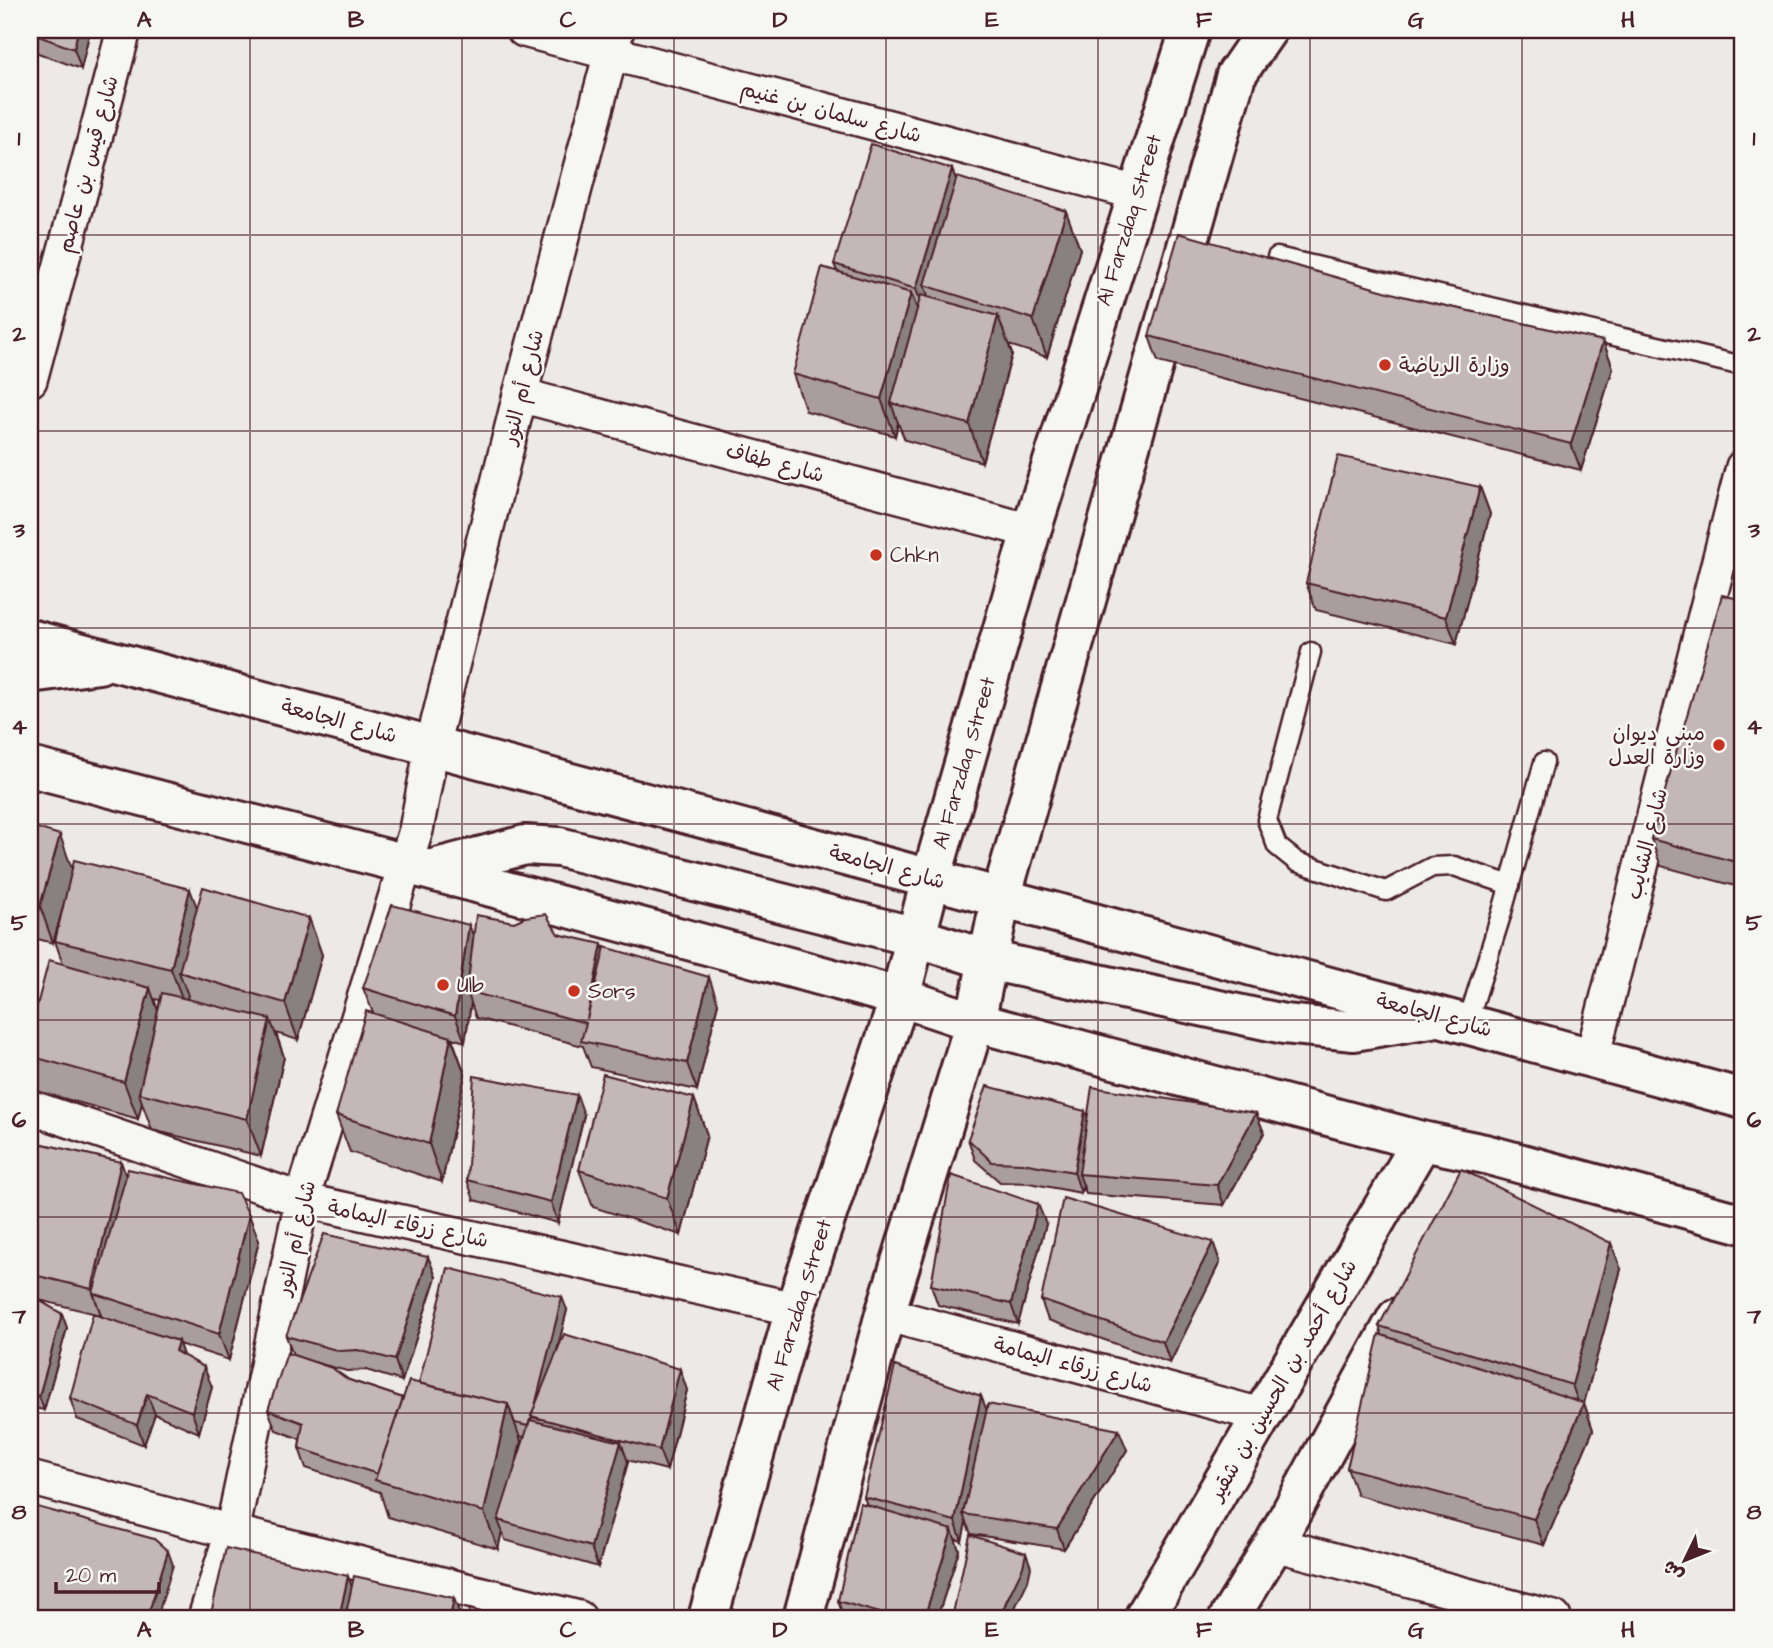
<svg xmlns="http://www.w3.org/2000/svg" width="1773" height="1648" font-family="'Architects Daughter','Playpen Sans Arabic',sans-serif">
	<rect width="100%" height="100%" fill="#ece9e6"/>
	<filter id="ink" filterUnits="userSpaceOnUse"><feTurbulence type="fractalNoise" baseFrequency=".0143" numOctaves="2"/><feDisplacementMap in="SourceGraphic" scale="14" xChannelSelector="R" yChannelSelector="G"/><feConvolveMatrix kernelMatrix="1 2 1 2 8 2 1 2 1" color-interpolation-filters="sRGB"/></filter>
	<g filter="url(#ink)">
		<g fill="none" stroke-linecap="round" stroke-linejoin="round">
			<g stroke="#4a1f2b" stroke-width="23">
				<g id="service">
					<path d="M1277 257 1743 366"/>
					<path d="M1311 652 1267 820 1277 846 1297 862 1386 891 1432 867 1454 866 1510 885"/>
					<path d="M1467 1024 1502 912 1544 762"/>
				</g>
			</g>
			<g stroke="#4a1f2b" stroke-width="38">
				<g id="minor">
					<path d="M524 30 1137 193"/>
					<path d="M30 380 124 30"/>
					<path d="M520 395 1031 531"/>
					<path d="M1592 1058 1743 467"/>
					<path d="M30 1107 302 1200 795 1309"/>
					<path d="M885 1314 1261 1415"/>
					<path d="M30 1478 232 1532 579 1618"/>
					<path d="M1274 1544 1554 1618"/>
					<path d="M205 1618 232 1532 302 1200 416 830 432 746 520 395 617 30"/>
				</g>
			</g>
			<g stroke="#4a1f2b" stroke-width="44">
				<g id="tertiary">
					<path d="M708 1618 795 1309 900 997 931 879 1031 531 1190 30"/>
					<path d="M803 1618 885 1314 975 1022 1001 898 1236 75 1267 30"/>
					<path d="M1144 1618 1422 1141"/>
					<path d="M1229 1618 1274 1544 1397 1318"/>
				</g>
			</g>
			<g stroke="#4a1f2b" stroke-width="44">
				<g id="primary">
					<path d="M30 639 931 879 1743 1099"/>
					<path d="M30 673 99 664"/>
					<path d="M30 767 406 864 900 997 975 1022 1422 1141 1485 1154 1743 1224"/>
					<path d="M433 869 525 845 559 847 916 937 988 960 1284 1024 1354 1031 1431 1018"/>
				</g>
			</g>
			<use href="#service" stroke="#f6f6f2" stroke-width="18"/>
			<use href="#minor" stroke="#f6f6f2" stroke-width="33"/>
			<use href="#tertiary" stroke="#f6f6f2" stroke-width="38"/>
			<use href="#primary" stroke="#f6f6f2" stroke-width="38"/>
		</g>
		<g fill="#a99d9d" stroke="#4a1f2b" stroke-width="2" fill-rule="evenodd">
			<path d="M30 30H90L81 69 30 50Z"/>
			<path d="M956 181 1080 249 1047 357 1009 345 1012 354 982 462 905 440 898 423 895 436 806 411 793 374 837 271 834 264Z"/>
			<path d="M1406 297 1603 341 1613 368 1581 470 1158 362 1149 336Z"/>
			<path d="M1480 487 1490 514 1456 644 1316 610 1306 583Z"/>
			<path d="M1743 600V888L1661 866 1651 839Z"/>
			<path d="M30 826 72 869 197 908 309 918 322 955 298 1040 276 1033 284 1057 261 1156 152 1130 142 1103 138 1119 37 1091 30 1071V1032L63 964 55 941 58 928 53 943 30 937ZM154 999 160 1000 158 1011Z"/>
			<path d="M469 925 473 936 558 934 604 950 718 1003 697 1090 591 1067 583 1046 476 1018 471 1003 465 1042 452 1038 465 1074 442 1182 350 1152 336 1115 373 1013 363 988Z"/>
			<path d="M694 1098 707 1135 681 1235 593 1207 579 1170Z"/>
			<path d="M1256 1113 1264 1133 1224 1205 1086 1194 1083 1185 1081 1193 1029 1183 1000 1182 975 1160 968 1139 1088 1116Z"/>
			<path d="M584 1115 558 1223 474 1200 467 1180Z"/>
			<path d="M30 1141 121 1162 126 1176 249 1215 259 1241 229 1360 179 1344 183 1356 212 1387 199 1433 155 1414 144 1445 77 1419 70 1398 102 1317 101 1315 39 1300 62 1314 67 1328 44 1410 30 1407Z"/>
			<path d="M1046 1224 1018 1324 938 1305 931 1285Z"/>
			<path d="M1213 1242 1220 1262 1170 1363 1048 1320 1041 1300Z"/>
			<path d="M428 1257 436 1277 402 1381 366 1370 347 1371 313 1362 349 1380 403 1398 419 1383 567 1310 555 1357 687 1390 667 1470 627 1460 628 1462 598 1567 505 1540 502 1531 498 1549 388 1517 380 1492 306 1468 299 1448 300 1439 276 1430 268 1410 293 1355 286 1336ZM520 1436 524 1437 517 1459 521 1441Z"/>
			<path d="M1621 1269 1584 1403 1593 1430 1544 1545 1357 1495 1347 1468 1382 1335 1379 1326Z"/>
			<path d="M981 1396 986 1410 1127 1450 1064 1549 971 1534 966 1522 962 1541 955 1539 959 1550 937 1618H844L838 1601 867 1505 864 1497Z"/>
		</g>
		<g fill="#898080" stroke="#4a1f2b" stroke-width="2">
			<path d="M78 30H90L81 69 74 49Z"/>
			<path d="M952 169 966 206 924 285 934 311 929 327 916 289Z"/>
			<path d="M1066 211 1080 249 1047 357 1033 319Z"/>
			<path d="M911 293 925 330 891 403 898 423 895 436 881 399Z"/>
			<path d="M998 316 1012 354 982 462 969 424Z"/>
			<path d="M1603 341 1613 368 1581 470 1571 444Z"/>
			<path d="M1480 487 1490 514 1456 644 1446 617Z"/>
			<path d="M60 835 73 872 53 943 40 906Z"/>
			<path d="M190 889 204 926 179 972 188 995 185 1006 171 969Z"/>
			<path d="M309 918 322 955 298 1040 285 1003Z"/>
			<path d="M469 925 479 951 467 991 471 1003 465 1042 455 1016Z"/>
			<path d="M602 944 611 970 596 1045 587 1019Z"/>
			<path d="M30 960 36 977 30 1005Z"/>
			<path d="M709 977 718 1003 697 1090 687 1063Z"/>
			<path d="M150 988 163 1025 139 1093 142 1103 138 1119 124 1082Z"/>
			<path d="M270 1019 284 1057 261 1156 247 1119Z"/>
			<path d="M451 1037 465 1074 442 1182 429 1144Z"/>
			<path d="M577 1095 584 1115 558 1223 551 1202Z"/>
			<path d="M694 1098 707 1135 681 1235 667 1198Z"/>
			<path d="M1085 1111 1093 1131 1079 1174 1083 1185 1081 1193 1074 1172Z"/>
			<path d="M1256 1113 1264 1133 1224 1205 1217 1185Z"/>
			<path d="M121 1162 130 1189 93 1293 101 1315 92 1289Z"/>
			<path d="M1038 1204 1046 1224 1018 1324 1011 1304Z"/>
			<path d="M249 1215 259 1241 229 1360 219 1334Z"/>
			<path d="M1213 1242 1220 1262 1170 1363 1163 1342Z"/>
			<path d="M1611 1243 1621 1269 1584 1403 1593 1430 1544 1545 1534 1519 1581 1410 1572 1385Z"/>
			<path d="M428 1257 436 1277 402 1381 395 1360Z"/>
			<path d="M562 1297 567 1310 540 1419 532 1417Z"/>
			<path d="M62 1314 67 1328 44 1410 39 1396Z"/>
			<path d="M178 1341 185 1361 175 1351Z"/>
			<path d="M204 1367 212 1387 199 1433 192 1412Z"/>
			<path d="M680 1369 687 1390 667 1470 659 1450Z"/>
			<path d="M147 1394 155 1414 144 1445 137 1425Z"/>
			<path d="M981 1396 989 1416 963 1514 966 1522 962 1541 955 1521Z"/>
			<path d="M508 1404 521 1441 504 1522 498 1520 502 1531 498 1549 484 1512Z"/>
			<path d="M1119 1430 1127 1450 1064 1549 1057 1529Z"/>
			<path d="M621 1442 628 1462 598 1567 591 1547Z"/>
			<path d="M952 1530 959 1550 937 1618H924Z"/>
			<path d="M168 1551 173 1565 157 1618H147Z"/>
			<path d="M1026 1553 1031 1567 1028 1581 1010 1618H1000Z"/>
			<path d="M348 1576 362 1614 361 1618H339Z"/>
			<path d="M454 1598 461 1618H450Z"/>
		</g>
		<g fill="#c4b7b7" stroke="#4a1f2b" stroke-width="2">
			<path d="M30 30H78L74 49 30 33Z"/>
			<path d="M871 144 952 169 916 289 834 264Z"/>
			<path d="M957 177 1066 211 1033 319 924 285Z"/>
			<path d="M1179 233 1406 297 1603 341 1571 444 1149 336Z"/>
			<path d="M822 267 911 293 881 399 793 374Z"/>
			<path d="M921 295 998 316 969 424 891 403Z"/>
			<path d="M1338 456 1480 487 1446 617 1306 583Z"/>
			<path d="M1722 595 1743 600V864L1651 839Z"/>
			<path d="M30 826 60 835 40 906 30 903Z"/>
			<path d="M74 860 190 889 171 969 55 941Z"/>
			<path d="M203 887 309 918 285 1003 179 972Z"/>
			<path d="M392 905 469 925 455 1016 363 988Z"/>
			<path d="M546 914 558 934 602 944 587 1019 605 947 709 977 687 1063 581 1041 586 1023 467 991 476 915 514 922 525 917Z"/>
			<path d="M49 960 150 988 124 1082 30 1056V1032Z"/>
			<path d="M162 993 270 1019 247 1119 139 1093Z"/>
			<path d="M366 1011 451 1037 429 1144 336 1115Z"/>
			<path d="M603 1074 694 1098 667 1198 579 1170Z"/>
			<path d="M474 1076 577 1095 551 1202 467 1180Z"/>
			<path d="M987 1086 1085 1111 1074 1172 1022 1163 992 1162 968 1139Z"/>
			<path d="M1092 1087 1256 1113 1217 1185 1079 1174Z"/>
			<path d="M30 1141 121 1162 92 1289 30 1274Z"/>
			<path d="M128 1169 238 1193 249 1215 219 1334 93 1293Z"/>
			<path d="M1461 1169 1611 1243 1572 1385 1379 1326Z"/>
			<path d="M951 1175 1038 1204 1011 1304 931 1285Z"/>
			<path d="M1063 1198 1213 1242 1163 1342 1041 1300Z"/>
			<path d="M324 1234 428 1257 395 1360 358 1350 340 1351 286 1336Z"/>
			<path d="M448 1268 562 1297 534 1410 531 1416 532 1417 531 1420H530L528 1426 515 1423 508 1404 419 1383Z"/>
			<path d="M30 1295 62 1314 39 1396 30 1395Z"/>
			<path d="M93 1314 178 1341 175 1351 204 1367 192 1412 147 1394 137 1425 70 1398Z"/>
			<path d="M564 1334 680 1369 659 1450 531 1416Z"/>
			<path d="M1379 1334 1584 1403 1534 1519 1347 1468Z"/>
			<path d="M287 1353 332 1368 349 1380 403 1398 377 1474 299 1448 303 1423 268 1410Z"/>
			<path d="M895 1366 981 1396 955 1521 864 1497Z"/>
			<path d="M409 1381 508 1404 484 1512 375 1480Z"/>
			<path d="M988 1404 1119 1430 1057 1529 963 1514Z"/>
			<path d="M530 1420 621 1442 591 1547 498 1520Z"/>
			<path d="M860 1503 952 1530 924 1618H897L838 1601Z"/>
			<path d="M30 1505 154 1539 168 1551 147 1618H30Z"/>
			<path d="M970 1535 1026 1553 1023 1567 1006 1602 1000 1618H952Z"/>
			<path d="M226 1548 348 1576 339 1618H210Z"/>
			<path d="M354 1576 454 1598 450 1618H345Z"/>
			<path d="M470 1609 496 1618H468Z"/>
		</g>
	</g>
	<path fill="none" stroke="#4a1f2b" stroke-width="2" stroke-opacity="0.55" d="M250 30V1618M462 30V1618M674 30V1618M886 30V1618M1098 30V1618M1310 30V1618M1522 30V1618M30 235H1743M30 431H1743M30 628H1743M30 824H1743M30 1020H1743M30 1217H1743M30 1413H1743"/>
	<g fill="#c8321e" stroke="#f6f6f2" stroke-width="2.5">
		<circle cx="1385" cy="365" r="7"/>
		<circle cx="876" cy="555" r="7"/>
		<circle cx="1719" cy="745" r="7"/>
		<circle cx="443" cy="985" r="7"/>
		<circle cx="574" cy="991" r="7"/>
	</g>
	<g text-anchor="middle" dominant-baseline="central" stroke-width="5" stroke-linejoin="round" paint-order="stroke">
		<g font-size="21" fill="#4a1f2b" stroke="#f6f6f2">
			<text transform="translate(831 112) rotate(15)">شارع سلمان بن غنيم</text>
			<text transform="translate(88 164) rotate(-75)">شارع قيس بن عاصم</text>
			<text transform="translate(1129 220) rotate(-73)">Al Farzdaq Street</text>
			<text transform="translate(523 387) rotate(-76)">شارع أم النور</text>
			<text transform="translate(775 463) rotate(15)">شارع طفاف</text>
			<text transform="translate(339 721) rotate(15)">شارع الجامعة</text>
			<text transform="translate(964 763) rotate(-74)">Al Farzdaq Street</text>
			<text transform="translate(1647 844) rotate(-76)">شارع الشايب</text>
			<text transform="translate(887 867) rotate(15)">شارع الجامعة</text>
			<text transform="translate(1434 1015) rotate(15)">شارع الجامعة</text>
			<text transform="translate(408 1224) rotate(12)">شارع زرقاء اليمامة</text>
			<text transform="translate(296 1238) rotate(-77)">شارع أم النور</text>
			<text transform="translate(799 1305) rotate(-73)">Al Farzdaq Street</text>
			<text transform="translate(1073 1365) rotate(15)">شارع زرقاء اليمامة</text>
			<text transform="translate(1283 1380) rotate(-60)">شارع أحمد بن الحسين بن شقير</text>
		</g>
		<g font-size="21" fill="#4a1f2b" stroke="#f6f6f2" text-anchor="start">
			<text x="1399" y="365">وزارة الرياضة</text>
			<text x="890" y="555">Chkn</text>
			<text x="1705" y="733" text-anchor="end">مبنى ديوان<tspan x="1705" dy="24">وزارة العدل</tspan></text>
			<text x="457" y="985">Ulb</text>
			<text x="588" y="991">Sors</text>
		</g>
	</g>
	<rect width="1773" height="1648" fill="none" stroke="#f6f6f2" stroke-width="77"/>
	<g transform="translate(1685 1560) rotate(227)" stroke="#f6f6f2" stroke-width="5" paint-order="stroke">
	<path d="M0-5L12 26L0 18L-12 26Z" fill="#4a1f2b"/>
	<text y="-10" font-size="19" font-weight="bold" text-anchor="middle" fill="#4a1f2b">ش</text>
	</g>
	<path d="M56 1582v10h103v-10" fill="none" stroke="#4a1f2b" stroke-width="3.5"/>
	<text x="66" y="1582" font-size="21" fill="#4a1f2b" stroke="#f6f6f2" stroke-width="5" paint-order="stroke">20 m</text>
	<rect x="38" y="38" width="1696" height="1572" fill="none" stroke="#4a1f2b" stroke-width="2.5"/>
	<g font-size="23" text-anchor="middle" font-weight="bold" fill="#4a1f2b">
		<text x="144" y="27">A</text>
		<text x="356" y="27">B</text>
		<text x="568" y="27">C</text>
		<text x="780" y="27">D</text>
		<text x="992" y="27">E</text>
		<text x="1204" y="27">F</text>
		<text x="1416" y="27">G</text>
		<text x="1628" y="27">H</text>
		<text x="19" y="145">1</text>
		<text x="1754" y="145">1</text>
		<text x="19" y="341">2</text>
		<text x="1754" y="341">2</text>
		<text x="19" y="537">3</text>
		<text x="1754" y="537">3</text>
		<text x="19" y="734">4</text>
		<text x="1754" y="734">4</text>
		<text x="19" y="930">5</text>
		<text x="1754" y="930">5</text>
		<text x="19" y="1127">6</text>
		<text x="1754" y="1127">6</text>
		<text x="19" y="1323">7</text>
		<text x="1754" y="1323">7</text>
		<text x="19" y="1519">8</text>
		<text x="1754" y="1519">8</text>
		<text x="144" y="1637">A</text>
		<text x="356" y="1637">B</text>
		<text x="568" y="1637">C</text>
		<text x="780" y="1637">D</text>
		<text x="992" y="1637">E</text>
		<text x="1204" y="1637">F</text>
		<text x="1416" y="1637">G</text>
		<text x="1628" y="1637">H</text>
	</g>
</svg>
